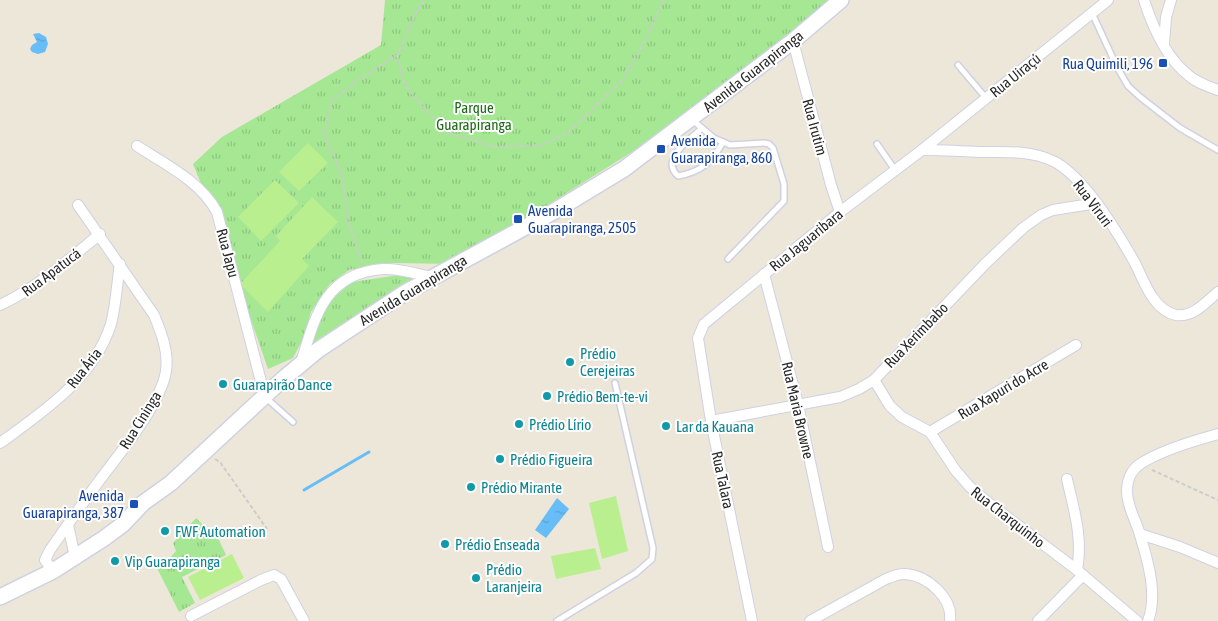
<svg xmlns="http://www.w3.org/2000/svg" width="1218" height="621" font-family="'Asap Condensed',sans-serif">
	<defs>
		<pattern id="grass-tufts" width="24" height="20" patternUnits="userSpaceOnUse" patternTransform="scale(1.25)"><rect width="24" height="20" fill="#a5e793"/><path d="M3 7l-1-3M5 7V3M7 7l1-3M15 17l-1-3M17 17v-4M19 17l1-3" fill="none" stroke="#8ec67f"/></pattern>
		<pattern id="water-ripples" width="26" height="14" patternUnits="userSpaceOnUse" patternTransform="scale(1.25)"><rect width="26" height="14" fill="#67bdf5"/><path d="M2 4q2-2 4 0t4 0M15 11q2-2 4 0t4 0" fill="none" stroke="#59a2d2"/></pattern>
	</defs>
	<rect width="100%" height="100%" fill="#ede7da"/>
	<g fill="url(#grass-tufts)">
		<path d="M385 0H837L689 116 454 264 393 263 367 266 349 270 330 284 322 295 311 312 304 337 293 358 268 369 220 230 193 164 222 137 381 45Z"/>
		<path d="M399 275 418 279 310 352 325 305 352 282Z"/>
		<path d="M196 518 219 540 226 555 182 577 195 603 179 612 156 566 167 561 176 551 173 543Z"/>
	</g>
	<g fill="#b9ef8e">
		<path d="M308 143 328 163 299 191 279 172Z"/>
		<path d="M275 180 299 203 261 241 238 217Z"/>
		<path d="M312 197 338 222 302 259 309 266 268 312 240 284 280 241 276 236Z"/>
		<path d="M616 496 628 551 602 559 589 503Z"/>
		<path d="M595 548 601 569 556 579 551 556Z"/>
		<path d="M232 554 244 578 200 600 188 577Z"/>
	</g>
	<g fill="url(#water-ripples)">
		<path d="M39 33 46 37 48 44 45 52 38 54 32 52 30 49 32 45 37 42 33 34Z"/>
		<path d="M557 498 569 509 546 538 535 530Z"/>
	</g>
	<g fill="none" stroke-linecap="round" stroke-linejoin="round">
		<path stroke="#67bdf5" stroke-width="3" d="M304 490 369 452"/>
		<g stroke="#cfd1e3" stroke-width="8">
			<g id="lane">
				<path d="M1092 13 1117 67 1128 86 1140 97 1180 128 1218 150"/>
				<path d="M958 65 986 98"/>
				<path d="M691 119 714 138 730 145 764 143 769 144 773 148 784 184V201L728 259"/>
				<path d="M702 128C691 139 659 159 678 176 701 172 712 162 723 142"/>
				<path d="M877 144 895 170"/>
				<path d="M265 397 293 422"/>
				<path d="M557 621 636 573 652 559 653 548 615 383"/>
			</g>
		</g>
		<g stroke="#cfd1e3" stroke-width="12">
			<g id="street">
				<path d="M1144 0C1152 25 1166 57 1187 74 1195 82 1207 86 1218 90"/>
				<path d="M793 41 831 185 840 212"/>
				<path d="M1164 43 1166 17 1171 0"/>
				<path d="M137 146C165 164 200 181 217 212L265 397"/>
				<path d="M922 150C941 150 960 151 979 152 1003 152 1030 150 1053 161 1084 176 1118 233 1135 263 1144 281 1153 310 1176 315 1193 318 1207 301 1218 292"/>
				<path d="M764 274 798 404 828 547"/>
				<path d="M0 305C37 288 68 260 100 234"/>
				<path d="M301 363C315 316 325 273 383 269 399 268 416 274 432 277"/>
				<path d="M874 380 890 406 902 417 930 432 956 471 970 487 990 504 1077 570 1137 621"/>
				<path d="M711 421 840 397 859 389 874 380 986 263 1023 228 1041 215 1053 210 1097 203"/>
				<path d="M930 432 1076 345"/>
				<path d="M0 443C43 412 94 378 111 324 116 305 117 283 120 264"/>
				<path d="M1067 479C1074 510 1083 538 1077 570"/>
				<path d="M68 525 75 557"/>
				<path d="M1140 534 1180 547 1218 563"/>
				<path d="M53 571 45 560 50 550C66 527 82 504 99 481 119 454 161 404 166 371 169 352 161 332 154 315L78 205"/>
				<path d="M191 616 261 580 274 575 281 579 304 621"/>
				<path d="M752 621 711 421 698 338 704 324 840 212 922 150 1108 0"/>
				<path d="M810 621 884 580C891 577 898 573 906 574 928 576 953 598 950 621"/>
				<path d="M1038 621 1083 575"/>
				<path d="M1148 621C1158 595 1148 561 1140 535 1136 520 1127 507 1127 491 1127 481 1131 470 1140 464 1158 452 1196 440 1218 434"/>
			</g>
		</g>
		<g stroke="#cfd1e3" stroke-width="18">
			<path id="secondary" d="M0 597 53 571 103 539 122 525 143 503 171 483 283 379 318 350 406 292 553 212 624 169 793 41 841 0"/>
		</g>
		<g stroke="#ccc" stroke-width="2" stroke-dasharray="4 2.5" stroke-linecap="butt">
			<path d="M397 55 405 85 444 131 493 147 542 145 569 132 623 79 648 35 663 0"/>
			<path d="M362 263 349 223 341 173 324 134 332 101 355 82 397 55 419 7 425 0"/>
			<path d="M215 459 220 462 267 529"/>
			<path d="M1152 470 1218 500"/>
		</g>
		<use href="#lane" stroke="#fff" stroke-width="5"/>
		<use href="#street" stroke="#fff" stroke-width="10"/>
		<use href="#secondary" stroke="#fff" stroke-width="15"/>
	</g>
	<g fill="#1a4fb4" stroke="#fff" stroke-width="2">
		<rect x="1158" y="58" width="10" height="10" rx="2.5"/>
		<rect x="656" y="144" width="10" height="10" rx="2.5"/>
		<rect x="513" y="214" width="10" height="10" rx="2.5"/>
		<rect x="129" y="499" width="10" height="10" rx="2.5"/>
	</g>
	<g fill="#0f9aa8" stroke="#fff" stroke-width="2">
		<circle cx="570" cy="362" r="5"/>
		<circle cx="223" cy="384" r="5"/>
		<circle cx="547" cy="396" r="5"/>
		<circle cx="519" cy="424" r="5"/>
		<circle cx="666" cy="426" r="5"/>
		<circle cx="500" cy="459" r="5"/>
		<circle cx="471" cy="487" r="5"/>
		<circle cx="165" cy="531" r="5"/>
		<circle cx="445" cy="544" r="5"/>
		<circle cx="115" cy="561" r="5"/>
		<circle cx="476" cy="578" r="5"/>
	</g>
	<g text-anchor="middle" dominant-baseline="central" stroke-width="4" stroke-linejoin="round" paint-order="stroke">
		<g font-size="15" fill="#164399" stroke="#fff" text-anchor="end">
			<text x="1153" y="63">Rua Quimili, 196</text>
			<text x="671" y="140" text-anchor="start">Avenida<tspan x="671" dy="17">Guarapiranga, 860</tspan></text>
			<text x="528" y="210" text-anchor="start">Avenida<tspan x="528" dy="17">Guarapiranga, 2505</tspan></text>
			<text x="124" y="495">Avenida<tspan x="124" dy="17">Guarapiranga, 387</tspan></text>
		</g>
		<g font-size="15" fill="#292929" stroke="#fff">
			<text transform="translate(753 71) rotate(-38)">Avenida Guarapiranga</text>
			<text transform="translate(1015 75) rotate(-39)">Rua Uiraçú</text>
			<text transform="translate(815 127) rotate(75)">Rua Irutim</text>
			<text transform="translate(1093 203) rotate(53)">Rua Viruri</text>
			<text transform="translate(806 240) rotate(-39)">Rua Jaguaribara</text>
			<text transform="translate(228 253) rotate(75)">Rua Japu</text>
			<text transform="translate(51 272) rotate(-37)">Rua Apatucá</text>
			<text transform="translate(413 290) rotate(-31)">Avenida Guarapiranga</text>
			<text transform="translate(916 335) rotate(-46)">Rua Xerimbabo</text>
			<text transform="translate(84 368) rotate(-52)">Rua Ária</text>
			<text transform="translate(1003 389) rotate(-31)">Rua Xapuri do Acre</text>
			<text transform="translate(798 410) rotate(77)">Rua Maria Browne</text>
			<text transform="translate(140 420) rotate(-58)">Rua Cininga</text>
			<text transform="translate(723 480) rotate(78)">Rua Talara</text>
			<text transform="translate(1008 517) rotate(38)">Rua Charquinho</text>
		</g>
		<g font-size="15" fill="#1c6a16" stroke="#fff">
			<text x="474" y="107">Parque<tspan x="474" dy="17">Guarapiranga</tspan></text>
		</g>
		<g font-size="15" fill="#0d838f" stroke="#fff" text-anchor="start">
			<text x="580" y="353">Prédio<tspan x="580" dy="17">Cerejeiras</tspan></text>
			<text x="233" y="384">Guarapirão Dance</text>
			<text x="557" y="396">Prédio Bem-te-vi</text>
			<text x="529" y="424">Prédio Lírio</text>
			<text x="676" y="426">Lar da Kauana</text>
			<text x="510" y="459">Prédio Figueira</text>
			<text x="481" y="487">Prédio Mirante</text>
			<text x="175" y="531">FWF Automation</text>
			<text x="455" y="544">Prédio Enseada</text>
			<text x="125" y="561">Vip Guarapiranga</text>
			<text x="486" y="569">Prédio<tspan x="486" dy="17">Laranjeira</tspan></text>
		</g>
	</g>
</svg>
